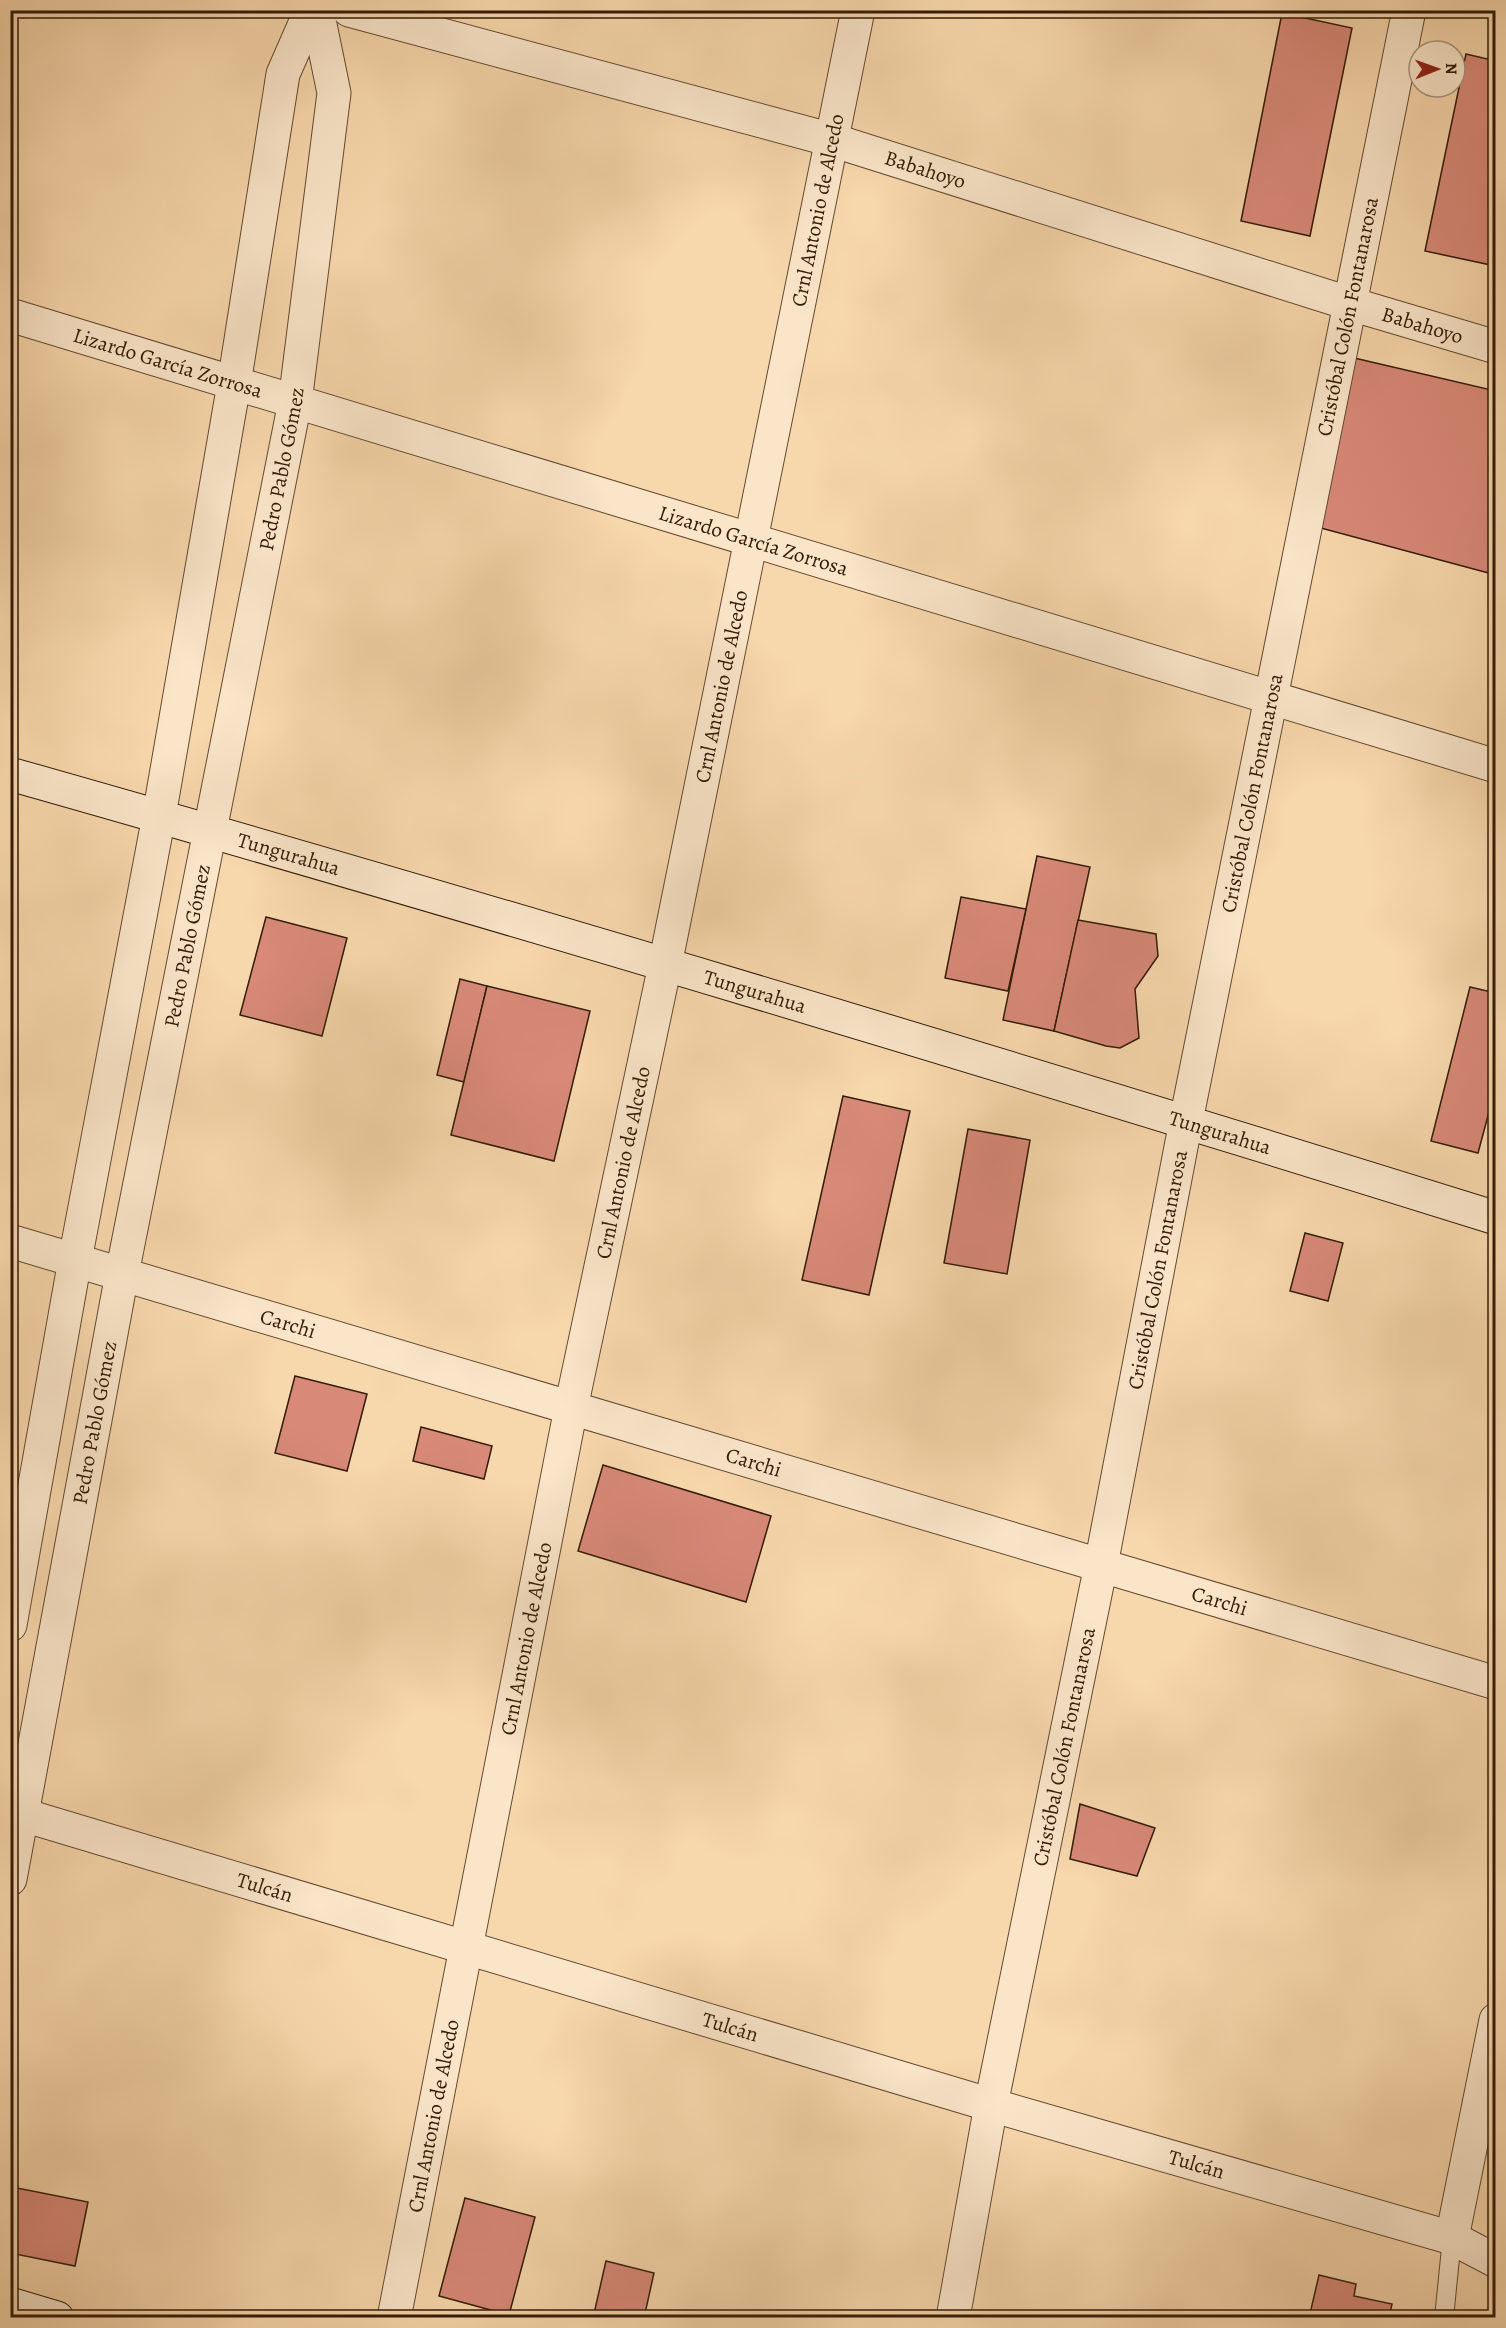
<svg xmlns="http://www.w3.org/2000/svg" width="1506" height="2328" font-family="Alegreya,serif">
	<rect width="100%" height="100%" fill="#f7d7ac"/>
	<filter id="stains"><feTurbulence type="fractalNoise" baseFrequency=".00333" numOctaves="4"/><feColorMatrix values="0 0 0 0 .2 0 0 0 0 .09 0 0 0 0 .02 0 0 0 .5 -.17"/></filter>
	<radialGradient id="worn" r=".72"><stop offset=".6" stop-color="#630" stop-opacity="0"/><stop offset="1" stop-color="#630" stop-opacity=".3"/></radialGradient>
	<g fill="#d88978" stroke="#331b07" stroke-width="1.5">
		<path d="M1282 13 1352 28 1310 236 1241 221Z"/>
		<path d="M1466 54 1496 61V243L1491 265 1425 251Z"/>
		<path d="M1350 357 1496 391V575L1317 527Z"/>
		<path d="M1037 856 1090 867 1054 1031 1003 1020Z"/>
		<path d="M961 897 1026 909 1008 991 945 978Z"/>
		<path d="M266 917 347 938 322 1036 240 1015Z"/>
		<path d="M1078 920 1156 934 1158 956 1135 989 1139 1038 1120 1048 1106 1046 1054 1031Z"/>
		<path d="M460 979 487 986 464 1082 437 1075Z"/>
		<path d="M487 986 590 1011 554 1161 451 1135Z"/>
		<path d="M1470 987 1496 993V1086L1478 1153 1431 1141Z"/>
		<path d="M843 1096 910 1111 869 1295 802 1280Z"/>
		<path d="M968 1129 1030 1140 1007 1274 944 1263Z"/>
		<path d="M1305 1233 1343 1243 1328 1301 1290 1291Z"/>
		<path d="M295 1376 367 1394 347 1471 275 1453Z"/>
		<path d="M421 1427 492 1446 484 1479 413 1461Z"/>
		<path d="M603 1465 771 1516 746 1602 578 1551Z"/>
		<path d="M1080 1804 1155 1828 1137 1876 1070 1859Z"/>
		<path d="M12 2187 88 2202 75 2266 10 2253Z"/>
		<path d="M465 2198 535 2217 509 2315 439 2296Z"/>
		<path d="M606 2261 654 2273 644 2318H593Z"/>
		<path d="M1319 2275 1356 2284 1354 2296 1392 2304 1389 2318H1309Z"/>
	</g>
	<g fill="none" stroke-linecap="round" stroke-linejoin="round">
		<g stroke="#644a30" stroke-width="20">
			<path id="lane" d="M1444 2318 1452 2238 1457 2239"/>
		</g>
		<g stroke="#644a30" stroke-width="35">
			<g id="street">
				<path id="s1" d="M349 10 832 140 1351 304 1496 347"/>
				<path id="s2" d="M10 315 1496 766"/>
				<path id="s3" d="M10 1241 1496 1683"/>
				<path d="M10 1625 75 1260 159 816 234 384 283 74 311 10"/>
				<path id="s4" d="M10 1811 991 2105 1452 2238 1496 2261"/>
				<path id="s5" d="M10 1879 122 1274 295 402 334 93 317 10"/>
				<path d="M1452 2238 1496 2020"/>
				<path id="s6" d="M394 2318 571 1408 665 965 858 10"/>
				<path id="s7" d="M953 2318 991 2105 1101 1565 1186 1121 1409 10"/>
			</g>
		</g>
		<g stroke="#331b07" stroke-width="35">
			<g id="secondary">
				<path id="s8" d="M10 774C507 915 1002 1064 1496 1218"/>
				<path d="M10 2304 57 2318"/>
			</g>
		</g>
		<use href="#lane" stroke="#fae5c9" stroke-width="18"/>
		<use href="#street" stroke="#fae5c9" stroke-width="33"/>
		<use href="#secondary" stroke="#fae5c9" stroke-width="33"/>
	</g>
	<g text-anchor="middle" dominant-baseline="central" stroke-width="4.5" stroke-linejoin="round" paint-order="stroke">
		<g font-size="21" fill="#331b07" stroke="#fae5c9">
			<text stroke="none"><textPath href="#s1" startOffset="598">Babahoyo</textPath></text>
			<text stroke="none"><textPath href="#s6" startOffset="2150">Crnl Antonio de Alcedo</textPath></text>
			<text stroke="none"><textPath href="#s7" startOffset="2040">Cristóbal Colón Fontanarosa</textPath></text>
			<text stroke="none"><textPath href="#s1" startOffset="1119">Babahoyo</textPath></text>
			<text stroke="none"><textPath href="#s2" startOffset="165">Lizardo García Zorrosa</textPath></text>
			<text stroke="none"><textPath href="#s5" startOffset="1436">Pedro Pablo Gómez</textPath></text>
			<text stroke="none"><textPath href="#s2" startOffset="777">Lizardo García Zorrosa</textPath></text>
			<text stroke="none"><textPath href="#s6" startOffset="1664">Crnl Antonio de Alcedo</textPath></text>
			<text stroke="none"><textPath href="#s7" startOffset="1554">Cristóbal Colón Fontanarosa</textPath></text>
			<text stroke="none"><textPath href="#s8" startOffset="290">Tungurahua</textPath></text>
			<text stroke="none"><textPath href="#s5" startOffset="950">Pedro Pablo Gómez</textPath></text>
			<text stroke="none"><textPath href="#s8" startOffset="776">Tungurahua</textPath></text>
			<text stroke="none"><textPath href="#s8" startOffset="1262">Tungurahua</textPath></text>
			<text stroke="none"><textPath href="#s6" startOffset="1178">Crnl Antonio de Alcedo</textPath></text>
			<text stroke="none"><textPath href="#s7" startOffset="1068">Cristóbal Colón Fontanarosa</textPath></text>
			<text stroke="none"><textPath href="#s3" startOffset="290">Carchi</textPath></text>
			<text stroke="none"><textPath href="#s5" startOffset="464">Pedro Pablo Gómez</textPath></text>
			<text stroke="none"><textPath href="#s3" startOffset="776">Carchi</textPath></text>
			<text stroke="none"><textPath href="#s3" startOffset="1262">Carchi</textPath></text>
			<text stroke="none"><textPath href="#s6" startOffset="692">Crnl Antonio de Alcedo</textPath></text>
			<text stroke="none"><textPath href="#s7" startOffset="582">Cristóbal Colón Fontanarosa</textPath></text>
			<text stroke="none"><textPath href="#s4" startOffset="266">Tulcán</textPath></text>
			<text stroke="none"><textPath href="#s4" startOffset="752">Tulcán</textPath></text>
			<text stroke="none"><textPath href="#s6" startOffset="206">Crnl Antonio de Alcedo</textPath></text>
			<text stroke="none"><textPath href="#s4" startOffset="1238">Tulcán</textPath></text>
		</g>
	</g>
	<rect width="1506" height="2328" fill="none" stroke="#f7d7ac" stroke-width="36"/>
	<rect x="12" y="12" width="1482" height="2304" fill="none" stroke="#331b07" stroke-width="3"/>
	<rect x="18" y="18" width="1470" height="2292" fill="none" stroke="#331b07" stroke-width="1.5"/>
	<g transform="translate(1437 69) rotate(89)"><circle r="28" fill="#fae5c9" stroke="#aa947b" stroke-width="1.5"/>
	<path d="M0-4.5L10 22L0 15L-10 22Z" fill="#8f2418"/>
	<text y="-9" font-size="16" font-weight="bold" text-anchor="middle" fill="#331b07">N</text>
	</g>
	<rect width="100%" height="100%" filter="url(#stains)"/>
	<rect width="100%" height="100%" fill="url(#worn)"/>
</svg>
